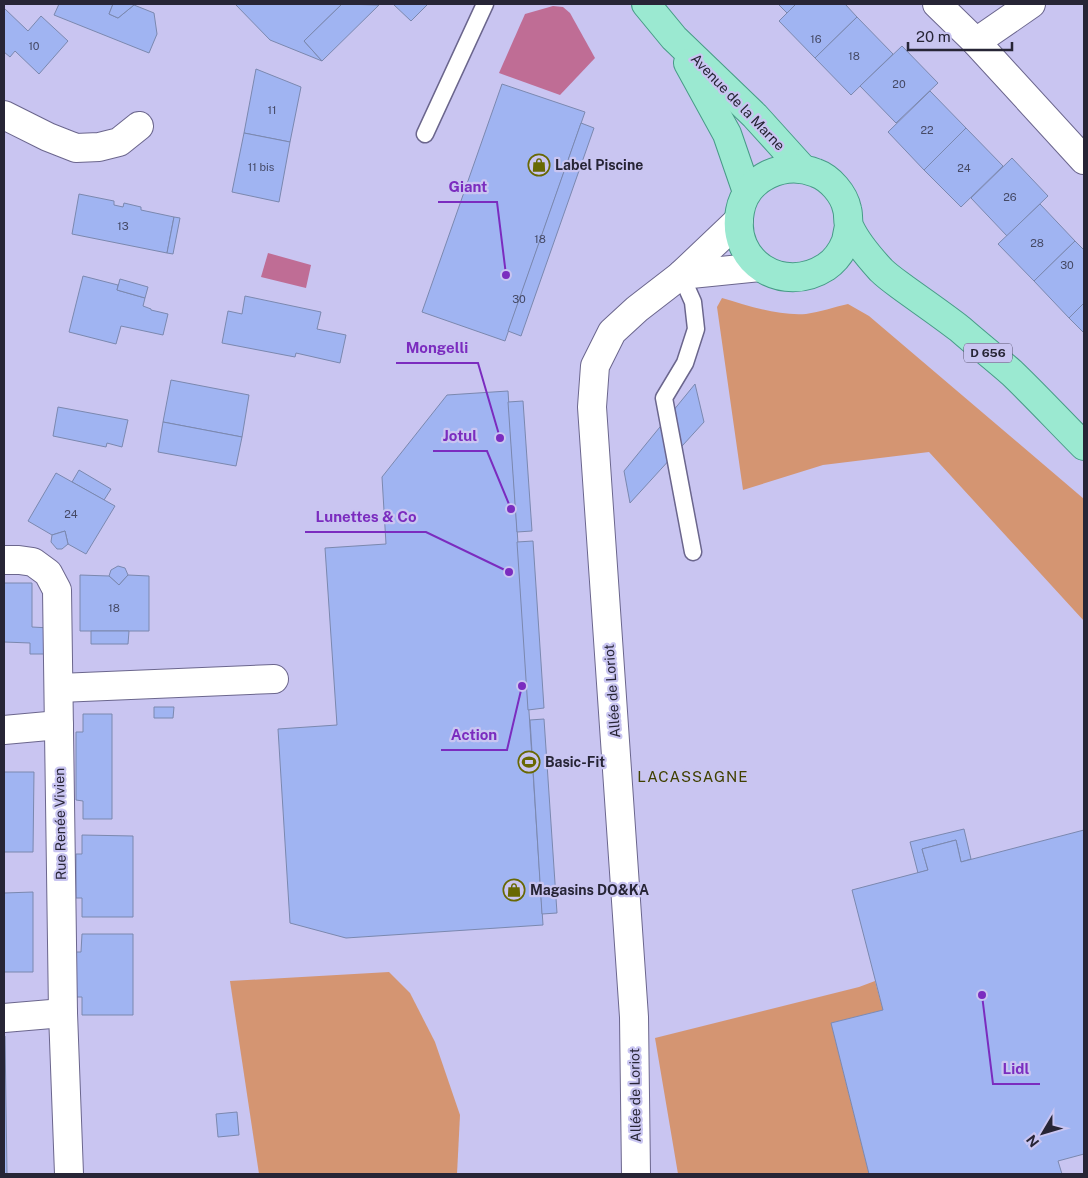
<svg xmlns="http://www.w3.org/2000/svg" width="1088" height="1178" font-family="'Public Sans',sans-serif">
	<rect width="100%" height="100%" fill="#c9c5f1"/>
	<g fill="#d49572">
		<path d="M722 298C749 306 778 316 806 314 820 312 834 307 848 304L869 316 1084 499V621L929 452 823 465 743 490 717 307Z"/>
		<path d="M389 972 410 993 435 1042 460 1115 457 1174H259L230 981Z"/>
		<path d="M875 981 883 1010 831 1023 869 1174H678L655 1038 859 987Z"/>
	</g>
	<g fill="#bf6d95">
		<path d="M553 6 563 7 570 13 595 58 560 95 499 73 525 14Z"/>
		<path d="M268 253 311 265 306 288 261 277Z"/>
	</g>
	<g fill="#a0b4f2" stroke="#7b88af">
		<path d="M59 4H113L109 14 118 18 134 5 154 13 157 34 149 53 54 15Z"/>
		<path d="M113 4H130L134 5 118 18 109 14Z"/>
		<path d="M235 4H342L304 41 322 61 270 40Z"/>
		<path d="M342 4 379 5 322 61 304 41Z"/>
		<path d="M393 4H428L411 21Z"/>
		<path d="M778 4H796L787 13Z"/>
		<path d="M796 4H845L857 17 815 58 779 21Z"/>
		<path d="M4 8 28 31 41 16 68 41 39 74 15 51 10 57 4 52Z"/>
		<path d="M857 17 893 54 851 95 815 58Z"/>
		<path d="M902 46 938 83 896 123 860 86Z"/>
		<path d="M256 69 301 87 290 142 244 133Z"/>
		<path d="M502 84 585 112 505 341 422 312Z"/>
		<path d="M930 91 966 128 924 170 888 132Z"/>
		<path d="M581 123 594 128 521 336 508 331Z"/>
		<path d="M966 128 1003 166 961 207 924 170Z"/>
		<path d="M244 133 290 142 279 202 232 192Z"/>
		<path d="M1012 158 1048 196 1007 236 971 198Z"/>
		<path d="M79 194 114 201V205L123 207 124 203 141 207V210L174 217 167 253 72 234Z"/>
		<path d="M1040 204 1075 241 1034 281 998 244Z"/>
		<path d="M174 217 180 218 173 254 167 253Z"/>
		<path d="M1075 241 1084 250V303L1069 318 1034 281Z"/>
		<path d="M83 276 118 285 117 290 145 298 143 306 151 309V310L168 314 163 335 121 326 116 344 69 332Z"/>
		<path d="M120 279 148 287 145 298 117 290Z"/>
		<path d="M245 296 321 312 317 329 346 335 340 363 296 353 295 357 222 343 228 311 242 314Z"/>
		<path d="M1084 303V333L1069 318Z"/>
		<path d="M171 380 249 395 242 437 163 422Z"/>
		<path d="M695 384 704 422 630 503 624 471Z"/>
		<path d="M508 391 543 925 346 938 290 923 278 729 337 725 325 548 386 544 382 477 447 395Z"/>
		<path d="M523 401 532 531 517 532 508 402Z"/>
		<path d="M58 407 128 420 122 447 107 443 106 447 53 436Z"/>
		<path d="M163 422 242 437 236 466 158 452Z"/>
		<path d="M79 470 111 489 104 500 72 482Z"/>
		<path d="M56 473 115 506 86 554 68 544 65 531 52 535 28 521Z"/>
		<path d="M65 531 68 544 62 549H57L51 542 52 535Z"/>
		<path d="M533 541 544 708 528 710 517 542Z"/>
		<path d="M118 566 125 568 128 575 119 585 109 576 111 570Z"/>
		<path d="M80 575 109 576 119 585 128 575 149 576V631H80Z"/>
		<path d="M4 583H32V627L50 628V654H30V643L4 642Z"/>
		<path d="M91 631H129L128 644H91Z"/>
		<path d="M154 707H174L173 718H154Z"/>
		<path d="M83 714H112V819H83V801L76 800V732H83Z"/>
		<path d="M544 719 557 913 542 914 530 720Z"/>
		<path d="M4 772H34L33 852H4Z"/>
		<path d="M964 829 971 859 961 862 956 840 922 849 928 870 918 873 910 842Z"/>
		<path d="M1084 830V1154L1058 1161 1062 1174H869L831 1023 883 1010 852 890 928 870 922 849 956 840 961 862Z"/>
		<path d="M82 835 133 836V917H82V898H76V854H82Z"/>
		<path d="M33 892V972H4V893Z"/>
		<path d="M82 934H133V1015H82V997H76V952H81Z"/>
		<path d="M4 1036H5L7 1174H4Z"/>
		<path d="M237 1112 239 1135 218 1137 216 1114Z"/>
	</g>
	<g fill="none" stroke-linecap="round" stroke-linejoin="round">
		<g stroke="#6b668d" stroke-width="19">
			<g id="service">
				<path d="M425 134 485 4"/>
				<path d="M681 275 693 302 696 329 685 363 664 398 693 552"/>
			</g>
		</g>
		<g stroke="#6b668d" stroke-width="30">
			<g id="minor">
				<path d="M937 4 976 42 1084 160"/>
				<path d="M976 42 1031 4"/>
				<path d="M4 115 48 137 76 148 99 147 119 142 139 126"/>
				<path d="M681 275 760 267"/>
				<path d="M4 560H19L33 562 48 573 57 590 63 1013 69 1174"/>
				<path d="M59 688 274 679"/>
				<path d="M4 730 59 725"/>
				<path d="M4 1018 63 1013"/>
				<path d="M636 1174 634 1017 592 407 595 366 612 332 637 309 681 275 739 220"/>
			</g>
		</g>
		<g stroke="#479b87" stroke-width="30">
			<g id="primary">
				<path d="M646 4 674 38 755 116 802 168"/>
				<path d="M688 63 727 134 747 192"/>
				<path d="M849 226C848 231 847 236 846 241 842 251 835 261 826 267 783 295 730 262 740 211 746 177 785 160 816 173 830 178 844 194 847 209 849 215 847 222 850 228 857 243 870 258 881 270 888 277 897 283 905 289 923 302 942 315 960 329 977 344 995 358 1012 373 1037 397 1060 422 1084 446"/>
			</g>
		</g>
		<use href="#service" stroke="#fff" stroke-width="16"/>
		<use href="#minor" stroke="#fff" stroke-width="28"/>
		<use href="#primary" stroke="#9be9d1" stroke-width="28"/>
	</g>
	<defs>
		<g id="shop-ring" transform="scale(1.125)"><circle r="9.5" fill="#c9c5f1" stroke="#686803" stroke-width="1.5"/><path d="M-5-2.5h2.3a2.7 3.5 0 0 1 5.4 0H5L5.5 6h-11ZM-1.5-2.5h3a1.5 2.3 0 0 0-3 0Z" fill="#686803"/></g>
		<g id="stadium-ring" transform="scale(1.125)"><circle r="9.5" fill="#c9c5f1" stroke="#686803" stroke-width="1.5"/><path d="M0-5a6.5 5 0 1 0 0 10a6.5 5 0 1 0 0-10ZM-3.5-1.8h7v3.6h-7Z" fill="#686803"/></g>
	</defs>
	<g fill-rule="evenodd">
		<use href="#shop-ring" x="539" y="165"/>
		<use href="#stadium-ring" x="529" y="762"/>
		<use href="#shop-ring" x="514" y="890"/>
	</g>
	<g text-anchor="middle" dominant-baseline="central" stroke-width="4.5" stroke-linejoin="round" paint-order="stroke">
		<g font-size="11" fill="#454965">
			<text x="816" y="39">16</text>
			<text x="34" y="46">10</text>
			<text x="854" y="56">18</text>
			<text x="899" y="84">20</text>
			<text x="272" y="110">11</text>
			<text x="927" y="130">22</text>
			<text x="261" y="167">11 bis</text>
			<text x="964" y="168">24</text>
			<text x="1010" y="197">26</text>
			<text x="123" y="226">13</text>
			<text x="540" y="239">18</text>
			<text x="1037" y="243">28</text>
			<text x="1067" y="265">30</text>
			<text x="519" y="299">30</text>
			<text x="71" y="514">24</text>
			<text x="114" y="608">18</text>
		</g>
		<rect fill="#c9c5f1" stroke="#58556e" stroke-width="1" x="964" y="343.5" width="48" height="19" rx="4"/>
		<g font-size="12" font-weight="bold" fill="#272536">
			<text x="988" y="353">D 656</text>
		</g>
		<g font-size="14" fill="#272536" stroke="#c9c5f1">
			<text transform="translate(738 102) rotate(46)">Avenue de la Marne</text>
			<text transform="translate(612 691) rotate(-94)">Allée de Loriot</text>
			<text transform="translate(60 824) rotate(-91)">Rue Renée Vivien</text>
			<text transform="translate(635 1095) rotate(-91)">Allée de Loriot</text>
		</g>
		<g font-size="14" font-weight="bold" fill="#272536" stroke="#c9c5f1" text-anchor="start">
			<text x="555" y="165">Label Piscine</text>
			<text x="545" y="762">Basic-Fit</text>
			<text x="530" y="890">Magasins DO&amp;KA</text>
		</g>
		<g font-size="15" letter-spacing="1" fill="#404000" stroke="#c9c5f1">
			<text x="693" y="776">LACASSAGNE</text>
		</g>
	</g>
	<path fill="none" stroke="#7b2cbf" stroke-width="2" d="M506 275L497 202H438M500 438L478 363H396M511 509L487 451H433M509 572L426 532H305M522 686L507 750H441M982 995L993 1084H1040"/>
	<g fill="#7b2cbf" stroke="#c9c5f1" stroke-width="2">
		<circle cx="506" cy="275" r="5"/>
		<circle cx="500" cy="438" r="5"/>
		<circle cx="511" cy="509" r="5"/>
		<circle cx="509" cy="572" r="5"/>
		<circle cx="522" cy="686" r="5"/>
		<circle cx="982" cy="995" r="5"/>
	</g>
	<g font-size="15" text-anchor="middle" font-weight="bold" fill="#7b2cbf" stroke="#c9c5f1" stroke-width="4.5" stroke-linejoin="round" paint-order="stroke">
		<text x="468" y="192">Giant</text>
		<text x="437" y="353">Mongelli</text>
		<text x="460" y="441">Jotul</text>
		<text x="366" y="522">Lunettes &amp; Co</text>
		<text x="474" y="740">Action</text>
		<text x="1016" y="1074">Lidl</text>
	</g>
	<rect width="1088" height="1178" fill="none" stroke="#272536" stroke-width="10"/>
	<g transform="translate(1043 1133) rotate(232)" stroke="#c9c5f1" stroke-width="4" paint-order="stroke">
	<path d="M0-4L9 19L0 12L-9 19Z" fill="#272536"/>
	<text y="-8" font-size="14" font-weight="bold" text-anchor="middle" fill="#272536">N</text>
	</g>
	<path d="M908 42v8h104v-8" fill="none" stroke="#272536" stroke-width="2.5"/>
	<text x="916" y="42" font-size="15" fill="#272536" stroke="#c9c5f1" stroke-width="4" paint-order="stroke">20 m</text>
</svg>
